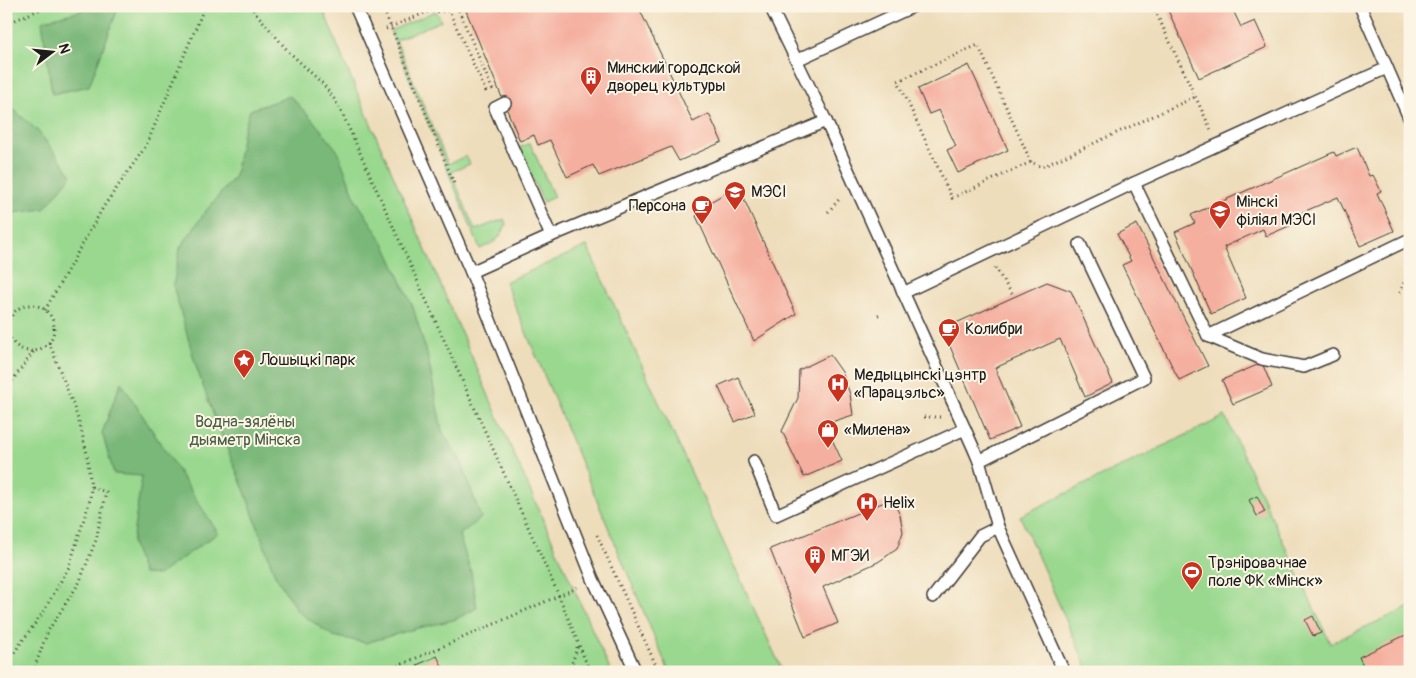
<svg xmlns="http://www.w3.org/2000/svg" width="1416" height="678" font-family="Pangolin,sans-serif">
	<rect width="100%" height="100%" fill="#fcf5e5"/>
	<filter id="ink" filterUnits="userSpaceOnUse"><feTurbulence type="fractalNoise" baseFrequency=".02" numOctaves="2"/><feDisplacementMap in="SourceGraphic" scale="10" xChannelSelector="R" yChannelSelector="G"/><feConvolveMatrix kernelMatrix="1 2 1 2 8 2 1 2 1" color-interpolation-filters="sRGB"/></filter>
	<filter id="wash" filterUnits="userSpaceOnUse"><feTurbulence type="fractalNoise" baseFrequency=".0096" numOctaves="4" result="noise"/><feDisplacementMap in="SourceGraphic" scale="20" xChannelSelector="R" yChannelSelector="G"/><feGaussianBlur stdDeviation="1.12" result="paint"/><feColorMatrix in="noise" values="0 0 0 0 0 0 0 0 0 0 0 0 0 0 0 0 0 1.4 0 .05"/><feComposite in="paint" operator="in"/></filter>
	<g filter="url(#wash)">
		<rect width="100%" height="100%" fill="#edb"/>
		<g fill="#99d88e" stroke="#5a7a55">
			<path d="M6 6H322L342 57 517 461 611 672H6Z"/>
			<path d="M436 11 441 21 396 40 448 164 466 156 470 164 451 172 475 230 504 219 506 224C500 240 495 242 480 249L390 31Z"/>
			<path d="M530 143 554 197 543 202 519 148Z"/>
			<path d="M587 246 783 672H669L505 282Z"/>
			<path d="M1225 416 1330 643 1410 607V672H1089L1020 516Z"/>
		</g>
		<g fill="#7ab879" stroke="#4b6a4a">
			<path d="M99 6H119L89 86 52 94 42 21Z"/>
			<path d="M290 96 312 119 337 150 356 200 385 245 413 307 428 358 442 431 462 463 481 518 459 535 471 572 477 608 454 620 418 628 366 643 333 636 297 611 275 575 245 492 216 422 197 369 173 286 180 248 205 212 235 176 243 132 250 110Z"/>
			<path d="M6 103 38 131 72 175 44 209 6 214Z"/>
			<path d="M121 382 218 533 158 575 143 574 132 543 142 476 114 474 102 433Z"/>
		</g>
		<g id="blocks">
			<g fill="#f5af9f">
				<path d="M464 6H638L693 122 709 114 722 142 679 161 671 147 599 176 593 165 567 177 550 140 538 145 534 135 520 141Z"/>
				<path d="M1166 6H1231L1241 27 1255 21 1267 47 1199 78Z"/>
				<path d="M969 65 1008 150 958 173 947 150 956 146 939 110 929 114 918 89Z"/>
				<path d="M1357 147 1369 176 1373 175 1381 191 1377 193 1394 231 1360 246 1338 197 1294 216 1296 223 1266 236 1263 229 1224 247 1246 298 1211 314 1175 232 1195 223 1191 215 1334 152 1336 156Z"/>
				<path d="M738 186 796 314 754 341 696 216 710 202Z"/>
				<path d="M1137 224 1208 366 1179 380 1122 265 1131 261 1117 234Z"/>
				<path d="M1047 282 1071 291 1113 383 1085 397 1060 339 995 368 1020 427 990 440 949 344 951 336 956 323Z"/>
				<path d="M830 355 842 372 850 394 853 415 825 424 842 461 804 477 782 431 798 398 799 370Z"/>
				<path d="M1262 363 1272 387 1233 404 1222 380Z"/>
				<path d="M738 377 755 413 735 422 718 386Z"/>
				<path d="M1257 496 1265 512 1257 516 1249 500Z"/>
				<path d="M892 499 900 515 903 532 897 549 878 562 823 587 838 623 805 637 770 549Z"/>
				<path d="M1313 616 1321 633 1313 636 1305 620Z"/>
				<path d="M1410 633V672H1366L1359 657Z"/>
				<path d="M437 656 445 672H421L417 665Z"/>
			</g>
		</g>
	</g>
	<g filter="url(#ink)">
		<use href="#blocks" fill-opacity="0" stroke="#3c3934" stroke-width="1"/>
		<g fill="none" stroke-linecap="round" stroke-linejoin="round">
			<g stroke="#3c3934" stroke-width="14">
				<g id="lane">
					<path d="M355 6 471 272 593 579 636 672"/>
					<path d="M770 6 826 121 973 447 979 461 998 527 1064 672"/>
					<path d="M1360 6 1410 120"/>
					<path d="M797 60 914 6"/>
					<path d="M505 103 495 108 551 236"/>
					<path d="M1134 183 1208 336"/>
					<path d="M471 272 551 236 826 121"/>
					<path d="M903 293 1134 183 1387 68"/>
					<path d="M1333 355 1304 367 1262 359 1208 336 1410 239"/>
					<path d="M754 461 776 515 965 429"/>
					<path d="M979 461 1144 378 1080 244"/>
					<path d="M933 597 980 536 998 527"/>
				</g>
			</g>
			<g stroke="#3c3934" stroke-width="3" stroke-dasharray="1 4" stroke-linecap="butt">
				<path d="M250 6 288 51 324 85 334 99 343 115 559 596 590 672"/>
				<path d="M382 6 391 27 455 186"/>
				<path d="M457 6 493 91"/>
				<path d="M1153 6 1211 130"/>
				<path d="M427 12 449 11 487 94 488 93"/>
				<path d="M6 24 48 6"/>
				<path d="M386 29 427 12 433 6"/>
				<path d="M1031 162 978 45 898 81 952 198 1031 162 1042 167 1195 97"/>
				<path d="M828 212 841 197"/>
				<path d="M995 268 1014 297"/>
				<path d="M1400 293 1410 267"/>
				<circle cx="31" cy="328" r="23"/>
				<path d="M45 310 104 206 146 146 205 6"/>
				<path d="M6 314 12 315"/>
				<path d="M878 315 881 314"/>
				<path d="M6 389 34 351"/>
				<path d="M924 417H940"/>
				<path d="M597 535 659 672"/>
				<path d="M6 665 20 644 42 614 69 567 90 500 91 487 87 454 80 425 74 407 49 342"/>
				<path d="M36 672 35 666 48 631 79 583 96 540 106 492 91 487"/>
				<path d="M384 672 579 587"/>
				<path d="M569 672 578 645"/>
			</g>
			<use href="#lane" stroke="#fff" stroke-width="11"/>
		</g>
	</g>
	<defs>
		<g id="building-pin" transform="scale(1.125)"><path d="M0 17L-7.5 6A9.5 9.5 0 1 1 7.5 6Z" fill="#c8321e" stroke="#fcf5e5"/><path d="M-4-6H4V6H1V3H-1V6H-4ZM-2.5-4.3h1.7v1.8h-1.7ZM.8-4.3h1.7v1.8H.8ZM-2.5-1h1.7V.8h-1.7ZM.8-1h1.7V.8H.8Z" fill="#fff"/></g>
		<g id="university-pin" transform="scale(1.125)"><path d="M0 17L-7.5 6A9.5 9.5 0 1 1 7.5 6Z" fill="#c8321e" stroke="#fcf5e5"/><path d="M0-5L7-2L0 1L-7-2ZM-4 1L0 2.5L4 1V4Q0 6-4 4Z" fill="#fff"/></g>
		<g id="cafe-pin" transform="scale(1.125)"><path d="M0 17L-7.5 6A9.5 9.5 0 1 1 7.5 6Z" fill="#c8321e" stroke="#fcf5e5"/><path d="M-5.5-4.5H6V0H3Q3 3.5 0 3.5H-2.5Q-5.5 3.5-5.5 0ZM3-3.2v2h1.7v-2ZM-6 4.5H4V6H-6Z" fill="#fff"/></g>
		<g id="sight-pin" transform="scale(1.125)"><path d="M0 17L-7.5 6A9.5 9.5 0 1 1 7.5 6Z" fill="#c8321e" stroke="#fcf5e5"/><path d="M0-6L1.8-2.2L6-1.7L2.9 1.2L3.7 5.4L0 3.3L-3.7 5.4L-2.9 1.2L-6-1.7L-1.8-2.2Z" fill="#fff"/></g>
		<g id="hospital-pin" transform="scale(1.125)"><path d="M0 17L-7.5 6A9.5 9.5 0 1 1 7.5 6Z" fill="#c8321e" stroke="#fcf5e5"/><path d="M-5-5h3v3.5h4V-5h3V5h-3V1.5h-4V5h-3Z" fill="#fff"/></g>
		<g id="shop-pin" transform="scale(1.125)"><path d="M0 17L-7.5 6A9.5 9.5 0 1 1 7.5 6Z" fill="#c8321e" stroke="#fcf5e5"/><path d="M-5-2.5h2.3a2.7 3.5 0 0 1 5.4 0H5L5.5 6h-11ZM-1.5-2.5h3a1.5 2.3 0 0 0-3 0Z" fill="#fff"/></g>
		<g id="stadium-pin" transform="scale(1.125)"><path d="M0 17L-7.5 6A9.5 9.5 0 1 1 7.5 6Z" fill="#c8321e" stroke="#fcf5e5"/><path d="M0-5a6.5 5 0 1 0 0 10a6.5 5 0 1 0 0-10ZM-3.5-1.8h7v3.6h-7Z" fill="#fff"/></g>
	</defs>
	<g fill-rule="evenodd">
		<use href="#building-pin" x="591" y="77"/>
		<use href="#university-pin" x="735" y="192"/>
		<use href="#cafe-pin" x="702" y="206"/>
		<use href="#university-pin" x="1220" y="211"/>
		<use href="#cafe-pin" x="949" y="329"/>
		<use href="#sight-pin" x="244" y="360"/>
		<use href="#hospital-pin" x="838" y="384"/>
		<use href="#shop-pin" x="828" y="430"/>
		<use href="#hospital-pin" x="867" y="503"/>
		<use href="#building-pin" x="815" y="556"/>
		<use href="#stadium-pin" x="1192" y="572"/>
	</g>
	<g text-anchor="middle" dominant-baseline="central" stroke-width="4" stroke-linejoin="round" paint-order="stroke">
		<g font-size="16" fill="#1c1c1c" stroke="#fcf5e5" text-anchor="start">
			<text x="607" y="68">Минский городской<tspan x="607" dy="18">дворец культуры</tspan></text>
			<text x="751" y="192">МЭСІ</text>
			<text x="1236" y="202">Мінскі<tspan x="1236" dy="18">філіял МЭСІ</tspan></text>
			<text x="686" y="206" text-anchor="end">Персона</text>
			<text x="965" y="329">Колибри</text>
			<text x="260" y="360">Лошыцкі парк</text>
			<text x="854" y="375">Медыцынскі цэнтр<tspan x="854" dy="18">«Парацэльс»</tspan></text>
			<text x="844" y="430">«Милена»</text>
			<text x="883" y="503">Helix</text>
			<text x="831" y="556">МГЭИ</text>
			<text x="1208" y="563">Трэніровачнае<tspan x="1208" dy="18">поле ФК «Мінск»</tspan></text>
		</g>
		<g font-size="16" fill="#485e44" stroke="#fcf5e5">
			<text x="245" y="422">Водна-зялёны<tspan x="245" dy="18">дыяметр Мінска</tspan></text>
		</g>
	</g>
	<rect width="1416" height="678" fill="none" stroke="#fcf5e5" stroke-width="25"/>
	<g transform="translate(52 52) rotate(74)" stroke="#fcf5e5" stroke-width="4" paint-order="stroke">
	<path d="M0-4L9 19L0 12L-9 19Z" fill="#1c1c1c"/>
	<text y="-8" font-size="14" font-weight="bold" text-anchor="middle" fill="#1c1c1c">N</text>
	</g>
</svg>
